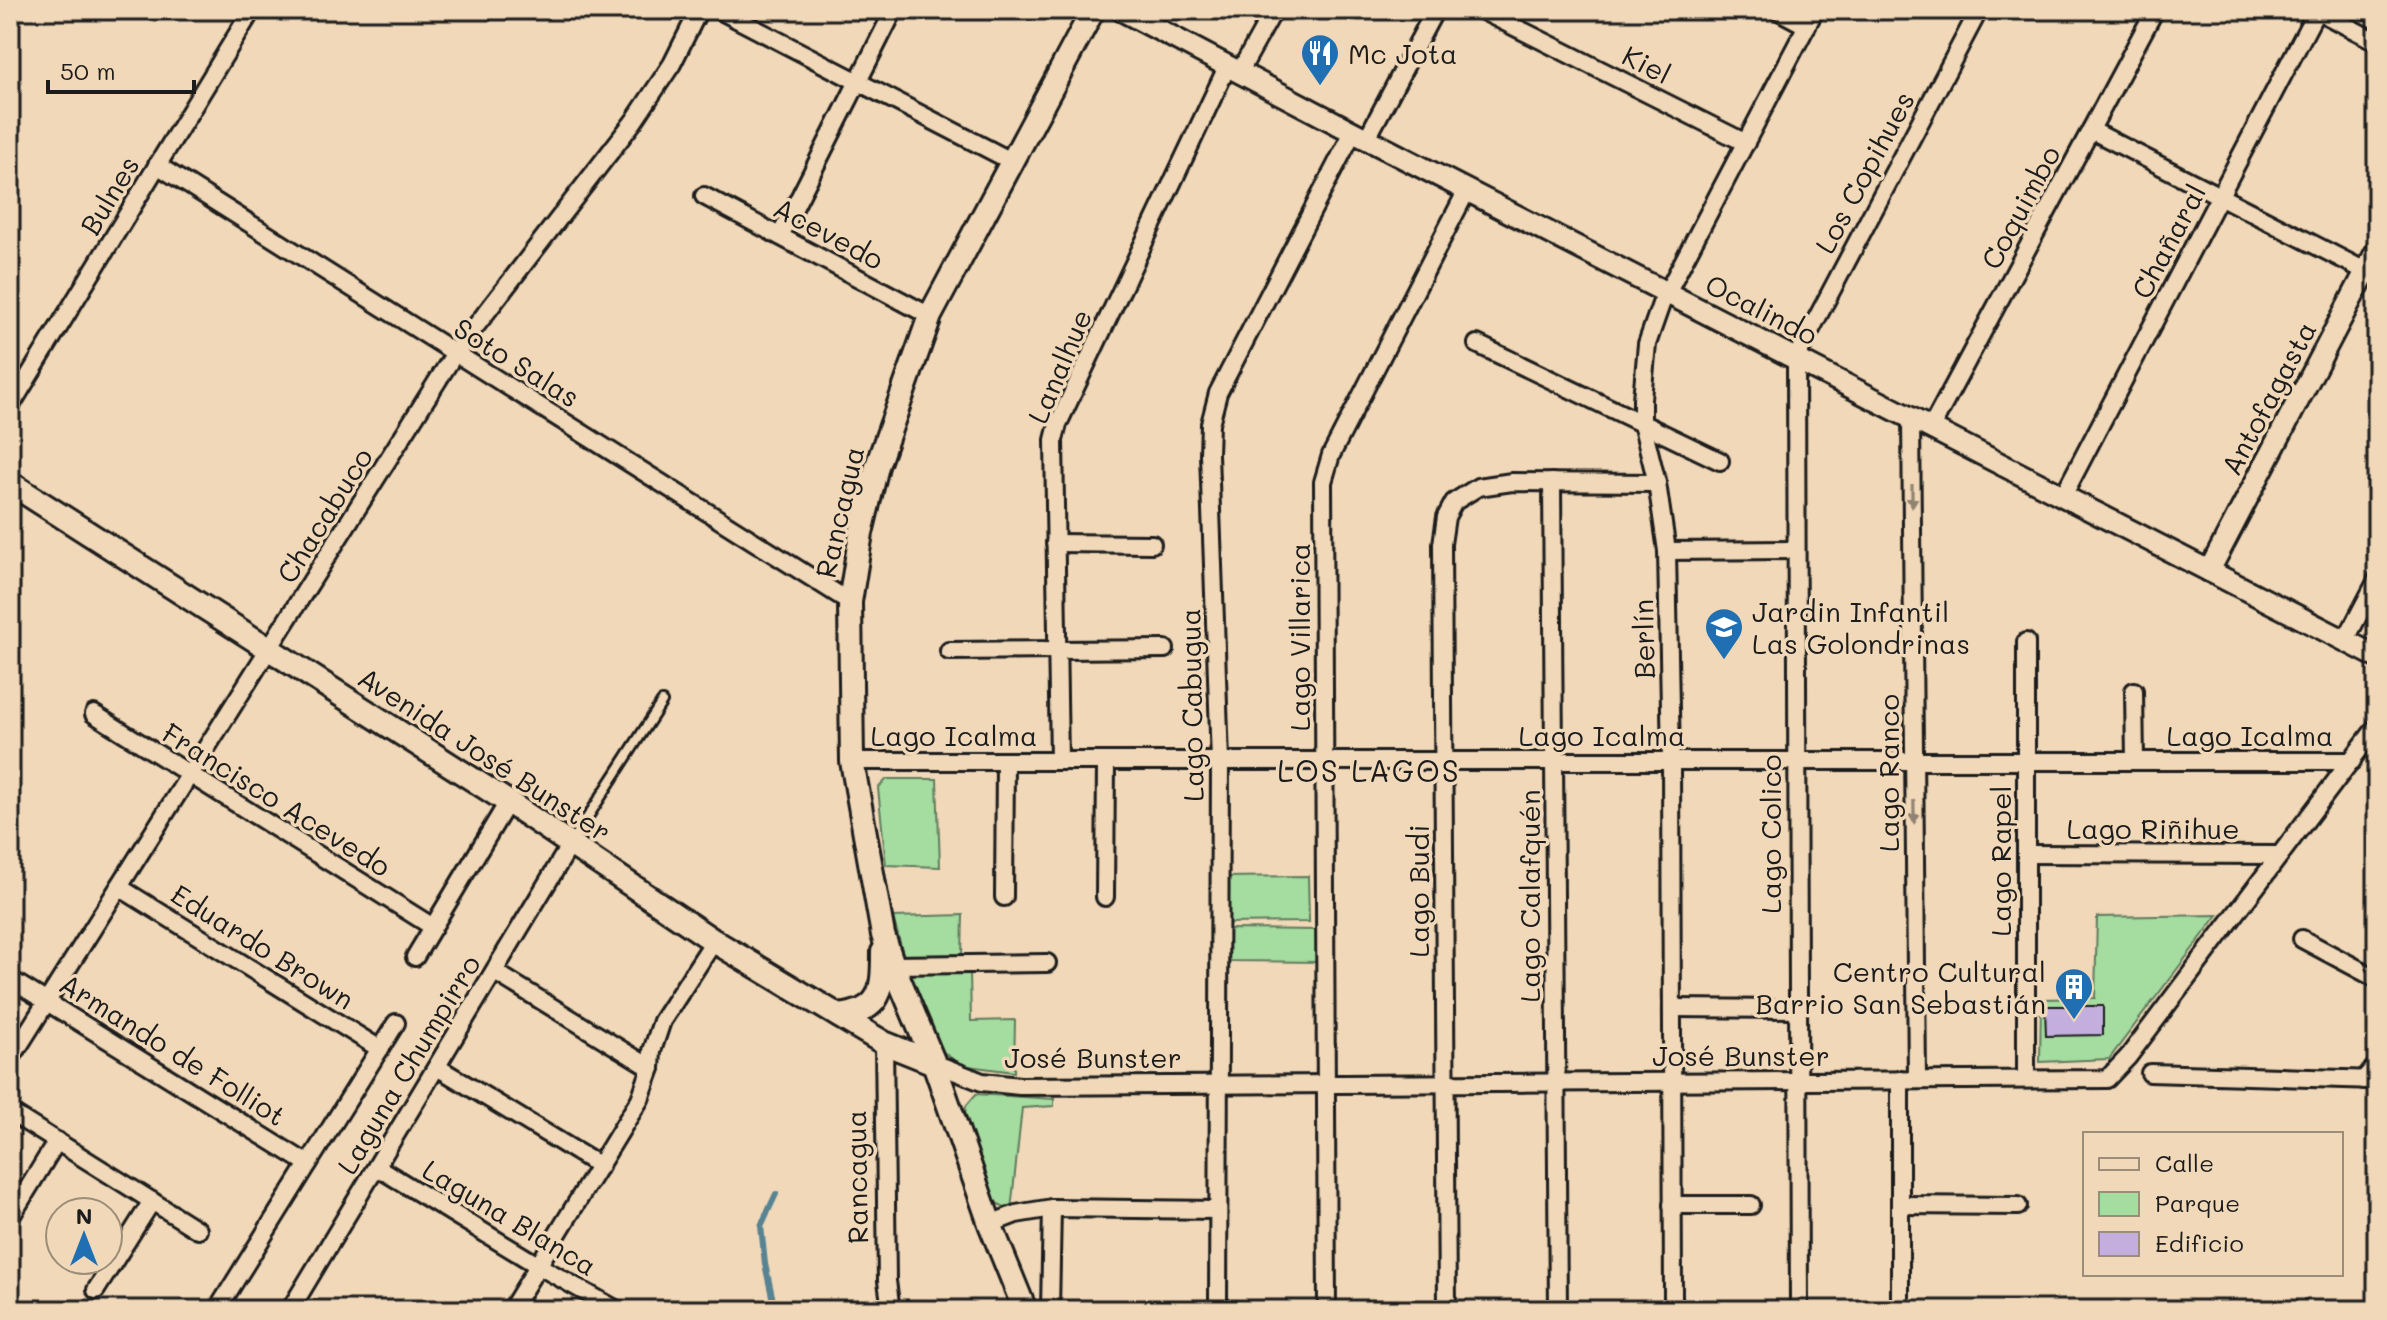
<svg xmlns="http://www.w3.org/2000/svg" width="2387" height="1320" font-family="Mali,sans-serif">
	<rect width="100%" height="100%" fill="#f0d8b8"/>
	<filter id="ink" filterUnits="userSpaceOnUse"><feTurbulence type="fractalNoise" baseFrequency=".0125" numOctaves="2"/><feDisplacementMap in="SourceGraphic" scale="16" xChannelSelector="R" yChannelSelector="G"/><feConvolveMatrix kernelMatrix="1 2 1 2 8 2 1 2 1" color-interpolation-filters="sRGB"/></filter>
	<g filter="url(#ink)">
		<g fill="#a5dc9f" stroke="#607c5e" stroke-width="2">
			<path d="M887 779H937L940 867 886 865 878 788Z"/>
			<path d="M1308 876 1309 922 1226 923 1225 877Z"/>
			<path d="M963 915 962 956 904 957 893 917Z"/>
			<path d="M2218 915 2109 1059 2040 1062 2041 999 2095 998 2097 917Z"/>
			<path d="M1228 929 1318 930V962L1228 961Z"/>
			<path d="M904 971H970L971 1021 1015 1020 1014 1072 961 1065 935 1046Z"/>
			<path d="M976 1094 1054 1099V1106L1022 1108 1011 1210 992 1201 963 1127 966 1106Z"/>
		</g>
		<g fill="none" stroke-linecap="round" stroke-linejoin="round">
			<path stroke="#588392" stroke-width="6" d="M775 1310 765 1264 761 1226 776 1194"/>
		</g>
		<path fill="#c3aedd" stroke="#1c1c1c" stroke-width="2" d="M2045 1006H2103V1035L2046 1036Z"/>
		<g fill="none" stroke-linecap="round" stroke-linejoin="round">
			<g stroke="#1c1c1c" stroke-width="14">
				<path id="service" d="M571 843 662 702"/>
			</g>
			<g stroke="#1c1c1c" stroke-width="22">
				<g id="minor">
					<path d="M719 10 1013 162"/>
					<path d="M1481 10 1746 143"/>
					<path d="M1777 10 1807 26"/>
					<path d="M2316 10 2377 42"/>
					<path d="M1240 71 1274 10"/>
					<path d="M2091 130 2377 277"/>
					<path d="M1367 138 1435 10"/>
					<path d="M157 165 850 602"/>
					<path d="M704 196 930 316"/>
					<path d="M780 236 894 10"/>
					<path d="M1477 344 1720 461"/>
					<path d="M10 407 252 10"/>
					<path d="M1911 418 1917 1080"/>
					<path d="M1931 428 2155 10"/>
					<path d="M1552 482 1558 1310"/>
					<path d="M2063 496 2317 10"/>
					<path d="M1055 543 1152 544"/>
					<path d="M1667 551 1795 550"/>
					<path d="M2345 641 2377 580"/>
					<path d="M2026 642V1079"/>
					<path d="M949 651 1165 649"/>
					<path d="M2134 691 2135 761"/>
					<path d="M94 714 433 927"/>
					<path d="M852 761H2352"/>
					<path d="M1059 761 1054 440 1058 424 1228 65"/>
					<path d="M2026 854 2280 855"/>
					<path d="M119 887 380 1049"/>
					<path d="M1004 897 1005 761"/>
					<path d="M1105 897 1106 761"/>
					<path d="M2302 939 2377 979"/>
					<path d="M415 957 508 802"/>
					<path d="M893 965 1047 963"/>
					<path d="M495 972 651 1068"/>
					<path d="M10 979 308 1164"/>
					<path d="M1672 1008 1798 1009"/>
					<path d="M884 1043 887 1281 891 1310"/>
					<path d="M10 1060 455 353 634 121 672 64 699 10"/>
					<path d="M934 1063 982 1082 1020 1086 2107 1079 2128 1057 2377 726"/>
					<path d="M437 1067 600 1166"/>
					<path d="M2150 1073 2377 1080"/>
					<path d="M2363 1080 2377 1065"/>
					<path d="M10 1112 198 1230"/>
					<path d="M377 1167 539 1266 617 1310"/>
					<path d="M1672 1205H1751"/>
					<path d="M1900 1205 2018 1206"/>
					<path d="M1052 1208 1218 1210"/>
					<path d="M10 1218 57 1141"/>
					<path d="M990 1224 1016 1214 1052 1208 1050 1310"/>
					<path d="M96 1290 152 1201"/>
					<path d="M217 1310 396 1023"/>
					<path d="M290 1310 570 845"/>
					<path d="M511 1310 640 1099 651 1068 652 1051 662 1021 714 941"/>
					<path d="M1218 1310 1220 761 1209 454 1210 424 1218 393 1353 132"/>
					<path d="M1327 1310 1323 482 1331 455 1467 190"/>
					<path d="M1447 1310 1442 544 1446 517 1454 502 1478 487 1512 482 1657 483"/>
					<path d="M1676 1310 1673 1299 1671 761 1667 551 1657 483 1642 423V399L1647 344 1661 304 1815 10"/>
					<path d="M1799 1310 1796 358 1979 10"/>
					<path d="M1898 1310 1900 1303V1080"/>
				</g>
			</g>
			<g stroke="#1c1c1c" stroke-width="26">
				<g id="tertiary">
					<path d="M1121 10 1353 132 2377 657"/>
					<path d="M2209 571 2377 250"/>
				</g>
			</g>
			<g stroke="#1c1c1c" stroke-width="28">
				<g id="secondary">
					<path d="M10 483 508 802 714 941 884 1043 934 1063"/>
					<path d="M839 1016C882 1011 883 990 883 952"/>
					<path d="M1025 1310 990 1224 934 1063 893 965 883 935 852 761 850 602 861 533 877 466 930 316 1093 10"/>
				</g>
			</g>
			<use href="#service" stroke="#f0d8b8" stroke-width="8"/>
			<use href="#minor" stroke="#f0d8b8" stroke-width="16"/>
			<use href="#tertiary" stroke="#f0d8b8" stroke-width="20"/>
			<use href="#secondary" stroke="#f0d8b8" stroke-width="22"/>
		</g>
		<defs><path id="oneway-solid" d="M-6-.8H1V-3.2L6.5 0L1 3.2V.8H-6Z" transform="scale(2)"/></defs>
		<g fill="#918372">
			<use href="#oneway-solid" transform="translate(1912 496) rotate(90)"/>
			<use href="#oneway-solid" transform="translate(1914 812) rotate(89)"/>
		</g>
	</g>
	<defs>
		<g id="restaurant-pin" transform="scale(2)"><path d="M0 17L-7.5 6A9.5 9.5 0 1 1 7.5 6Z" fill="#1f6fb2" stroke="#f0d8b8"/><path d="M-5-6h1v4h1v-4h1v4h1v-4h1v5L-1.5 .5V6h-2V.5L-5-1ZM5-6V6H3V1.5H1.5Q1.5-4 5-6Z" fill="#fff"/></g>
		<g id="school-pin" transform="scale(2)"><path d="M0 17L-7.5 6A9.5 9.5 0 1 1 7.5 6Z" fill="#1f6fb2" stroke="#f0d8b8"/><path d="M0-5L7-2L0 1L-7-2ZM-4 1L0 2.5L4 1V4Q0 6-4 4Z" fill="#fff"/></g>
		<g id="building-pin" transform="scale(2)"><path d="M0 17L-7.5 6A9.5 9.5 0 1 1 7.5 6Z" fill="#1f6fb2" stroke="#f0d8b8"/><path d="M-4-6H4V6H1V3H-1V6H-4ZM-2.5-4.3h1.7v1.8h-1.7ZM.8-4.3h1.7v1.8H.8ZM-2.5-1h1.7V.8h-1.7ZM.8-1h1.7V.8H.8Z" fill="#fff"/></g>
	</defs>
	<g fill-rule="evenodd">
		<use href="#restaurant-pin" x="1320" y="53"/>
		<use href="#school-pin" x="1724" y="627"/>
		<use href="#building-pin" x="2074" y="987"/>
	</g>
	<g text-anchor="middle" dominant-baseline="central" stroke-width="7" stroke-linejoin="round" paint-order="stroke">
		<g font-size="28" fill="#1c1c1c" stroke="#f0d8b8" text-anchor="start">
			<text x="1348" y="53">Mc Jota</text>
			<text x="1752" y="611">Jardin Infantil<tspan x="1752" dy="32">Las Golondrinas</tspan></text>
			<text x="2046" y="971" text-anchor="end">Centro Cultural<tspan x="2046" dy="32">Barrio San Sebastián</tspan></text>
		</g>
		<g font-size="28" fill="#1c1c1c" stroke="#f0d8b8">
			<text transform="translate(1647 64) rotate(27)">Kiel</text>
			<text transform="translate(1864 172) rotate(-62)">Los Copihues</text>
			<text transform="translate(109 195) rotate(-59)">Bulnes</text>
			<text transform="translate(2020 207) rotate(-62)">Coquimbo</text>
			<text transform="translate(829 233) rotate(28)">Acevedo</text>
			<text transform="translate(2168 241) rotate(-62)">Chañaral</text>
			<text transform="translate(1762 309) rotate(27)">Ocalindo</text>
			<text transform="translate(517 362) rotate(32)">Soto Salas</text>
			<text transform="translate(1059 366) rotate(-67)">Lanalhue</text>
			<text transform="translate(2268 398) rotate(-62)">Antofagasta</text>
			<text transform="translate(839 512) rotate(-77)">Rancagua</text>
			<text transform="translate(324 515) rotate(-58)">Chacabuco</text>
			<text transform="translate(1299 637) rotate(-90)">Lago Villarica</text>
			<text transform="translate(1643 639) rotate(-91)">Berlín</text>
			<text transform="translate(1191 705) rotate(-91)">Lago Cabugua</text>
			<text x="954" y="735">Lago Icalma</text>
			<text x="1602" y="735">Lago Icalma</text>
			<text x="2250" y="735">Lago Icalma</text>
			<text transform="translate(485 754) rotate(33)">Avenida José Bunster</text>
			<text transform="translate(1888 773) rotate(-90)">Lago Ranco</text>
			<text transform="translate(277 799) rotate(32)">Francisco Acevedo</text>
			<text x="2153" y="828">Lago Riñihue</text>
			<text transform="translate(1770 834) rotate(-90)">Lago Colico</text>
			<text transform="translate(2000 861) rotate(-90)">Lago Rapel</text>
			<text transform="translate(1418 891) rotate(-90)">Lago Budi</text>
			<text transform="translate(1529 896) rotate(-90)">Lago Calafquén</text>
			<text transform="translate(263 946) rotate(32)">Eduardo Brown</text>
			<text transform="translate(173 1049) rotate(32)">Armando de Folliot</text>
			<text x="1741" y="1055">José Bunster</text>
			<text x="1093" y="1057">José Bunster</text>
			<text transform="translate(408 1064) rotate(-59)">Laguna Chumpirro</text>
			<text transform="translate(856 1177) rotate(-91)">Rancagua</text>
			<text transform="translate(510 1217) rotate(31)">Laguna Blanca</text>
		</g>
		<g font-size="30" letter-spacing="2" fill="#1c1c1c" stroke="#f0d8b8">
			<text x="1369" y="770">LOS LAGOS</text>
		</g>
	</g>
	<rect width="2387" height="1320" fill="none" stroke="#f0d8b8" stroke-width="40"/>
	<rect x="20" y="20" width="2347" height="1280" fill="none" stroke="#1c1c1c" stroke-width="3" filter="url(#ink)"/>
	<rect x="2083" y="1132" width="260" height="144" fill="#f0d8b8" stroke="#9b8d7a" stroke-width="2"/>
	<rect x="2099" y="1158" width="40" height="12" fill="#f0d8b8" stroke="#9b8d7a" stroke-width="2"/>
	<text x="2155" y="1172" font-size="24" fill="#1c1c1c">Calle</text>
	<rect x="2099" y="1192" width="40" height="24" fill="#a5dc9f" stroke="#9b8d7a" stroke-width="2"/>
	<text x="2155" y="1212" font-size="24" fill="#1c1c1c">Parque</text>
	<rect x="2099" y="1232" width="40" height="24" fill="#c3aedd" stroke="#9b8d7a" stroke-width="2"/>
	<text x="2155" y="1252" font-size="24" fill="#1c1c1c">Edificio</text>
	<g transform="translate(84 1236)"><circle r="38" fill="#f0d8b8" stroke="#9b8d7a" stroke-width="2"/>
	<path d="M0-6L14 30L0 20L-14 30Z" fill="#1f6fb2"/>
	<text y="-12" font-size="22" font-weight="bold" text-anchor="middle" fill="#1c1c1c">N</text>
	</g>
	<path d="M48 80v12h146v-12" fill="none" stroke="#1c1c1c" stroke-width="4"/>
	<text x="60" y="80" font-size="24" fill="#1c1c1c" stroke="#f0d8b8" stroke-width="6" paint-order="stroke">50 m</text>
</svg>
